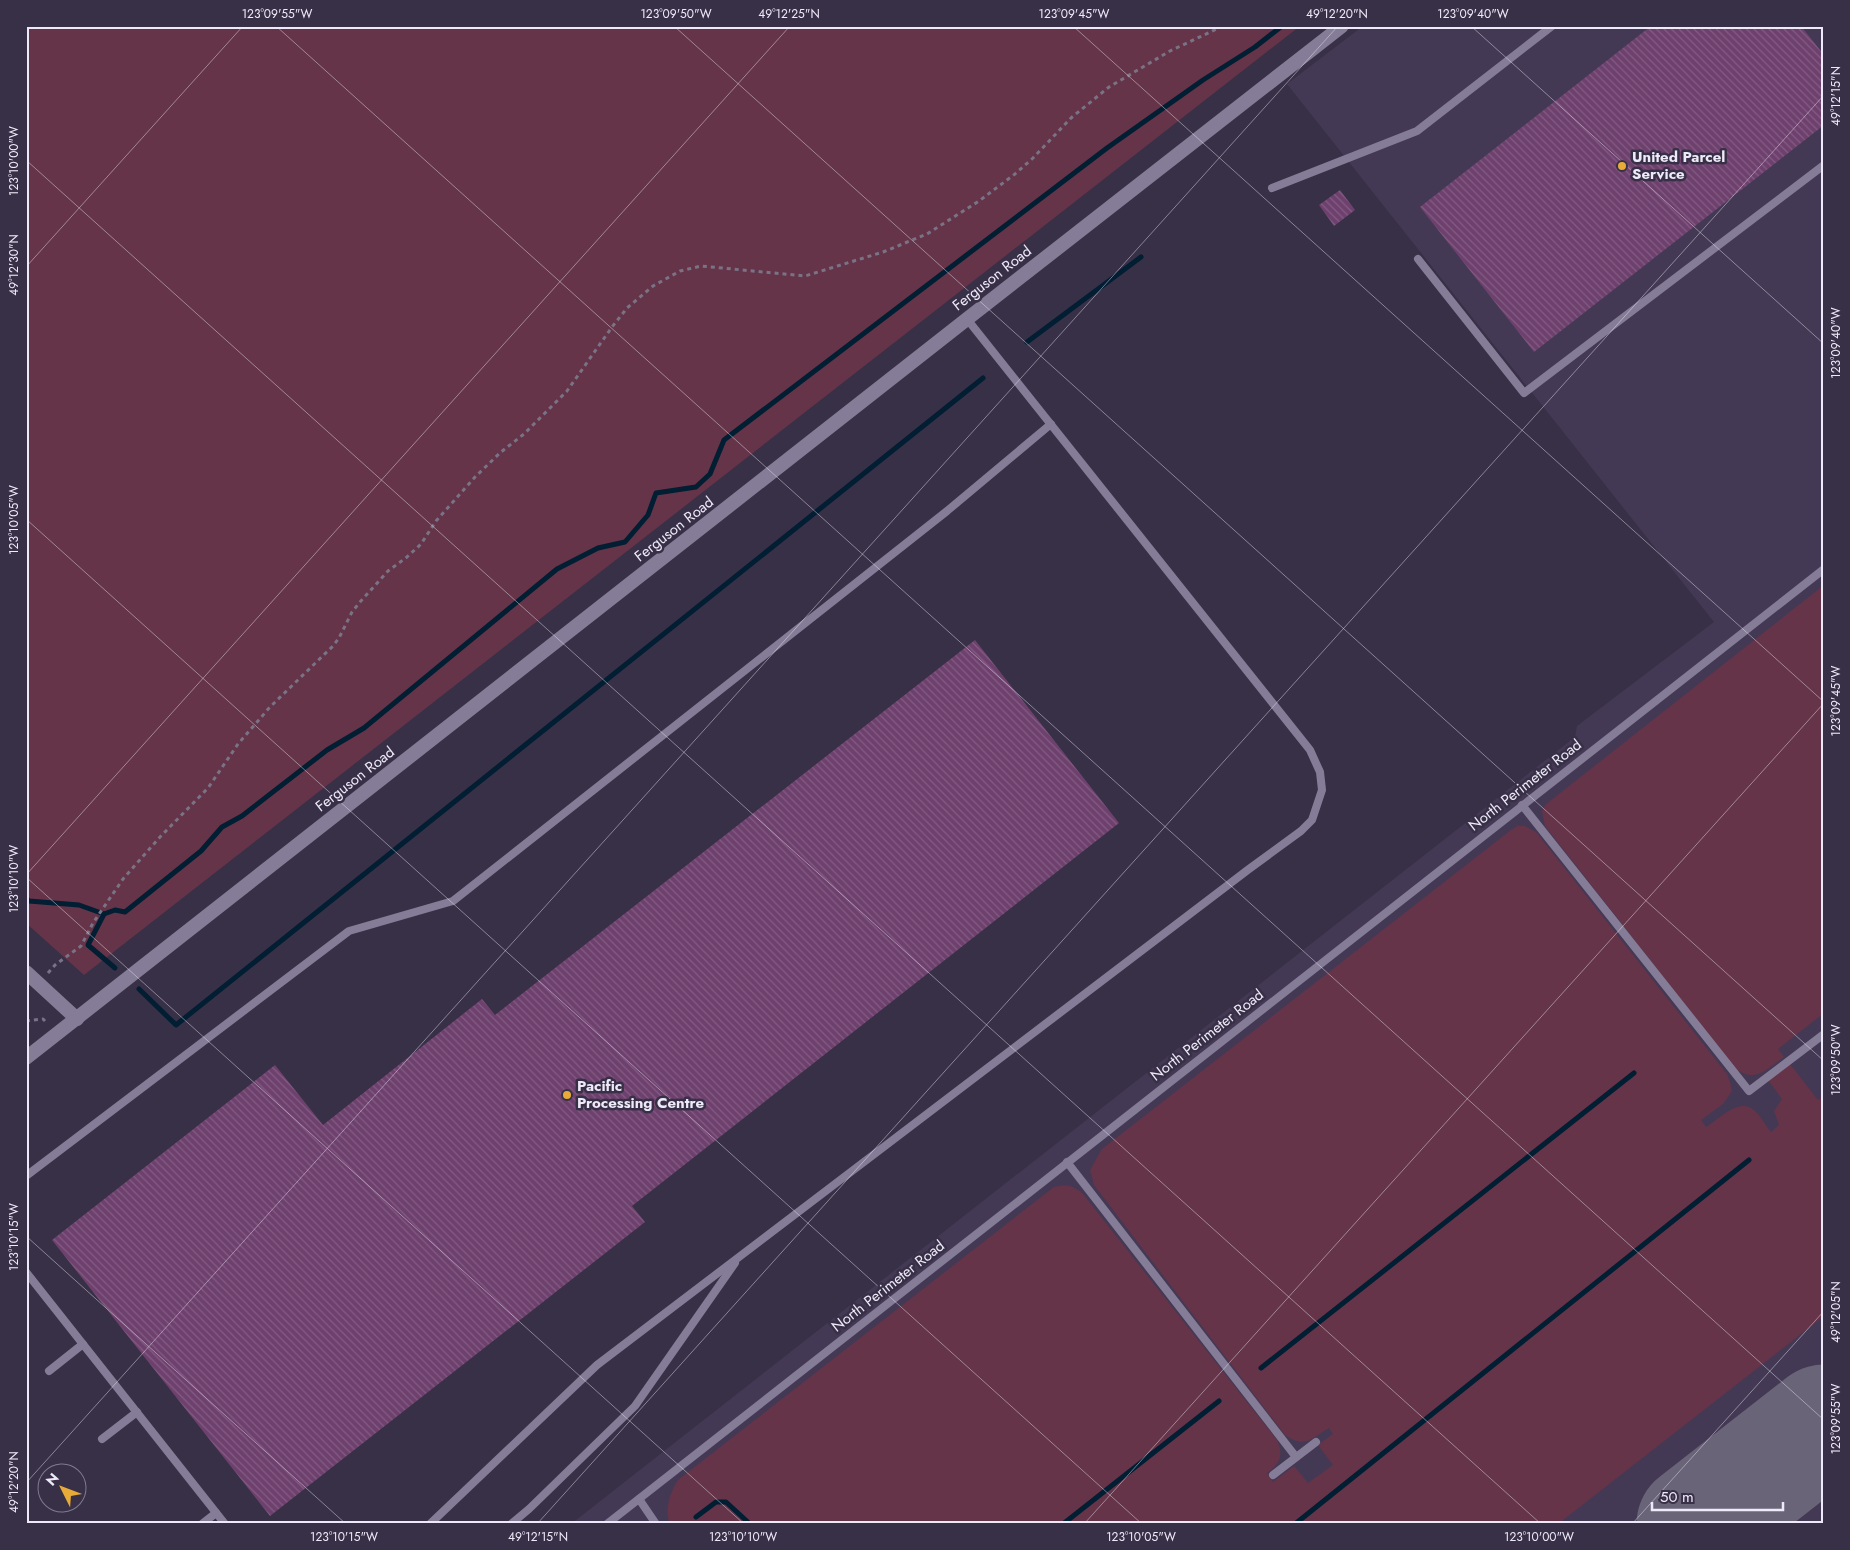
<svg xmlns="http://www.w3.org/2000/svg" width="1850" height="1550" font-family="Jost,sans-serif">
	<defs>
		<pattern id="building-back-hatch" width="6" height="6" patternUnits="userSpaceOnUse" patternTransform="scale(1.25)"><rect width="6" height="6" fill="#6e406d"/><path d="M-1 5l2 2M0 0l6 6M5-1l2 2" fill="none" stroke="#835c83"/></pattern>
	</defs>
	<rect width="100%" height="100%" fill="#383047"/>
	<path fill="#443955" d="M1363 26H1824V1524H571L1575 737 1577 726 1714 622 1287 84Z"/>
	<g fill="#653448">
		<path d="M26 26H1300L84 975 26 923Z"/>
		<path d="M1824 585V1013L1778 1049 1784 1057C1767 1069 1754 1085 1734 1067L1545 826 1542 811 1545 805Z"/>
		<path d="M1517 826H1525L1536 832 1727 1074 1730 1082 1732 1091 1723 1104 1701 1120 1706 1127C1719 1120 1738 1097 1754 1110 1761 1116 1765 1125 1771 1132L1779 1125 1774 1111 1782 1099 1768 1080 1790 1064 1818 1100 1824 1096V1316L1558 1524H670C664 1509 670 1493 678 1480L1054 1187C1066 1184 1073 1185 1083 1194L1277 1440C1284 1455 1280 1464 1267 1473L1273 1482 1294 1466 1308 1483 1333 1465 1318 1445 1333 1434 1329 1428C1312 1438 1305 1449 1285 1435L1094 1185 1090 1170 1102 1149 1511 830Z"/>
	</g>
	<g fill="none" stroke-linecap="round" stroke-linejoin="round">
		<g stroke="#011e33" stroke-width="5">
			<path d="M1027 342 1141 257"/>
			<path d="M26 898 29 901 79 905 104 914 88 945 115 968"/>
			<path d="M104 914 115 910 125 912 201 851 222 827 242 816 327 750 364 728 557 569 598 548 625 542 648 515 656 493 696 487 710 474 724 440 1107 148 1203 80 1255 47 1282 26"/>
			<path d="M139 989 176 1025 983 378"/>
			<path d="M1261 1368 1634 1073"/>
			<path d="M696 1517 716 1502H726L750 1524"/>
			<path d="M1063 1524 1219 1401"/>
			<path d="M1295 1524 1749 1160"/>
		</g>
		<path stroke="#6a6478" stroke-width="119" d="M1696 1524 1824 1424"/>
	</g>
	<g fill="url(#building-back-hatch)">
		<path d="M1651 26H1801L1824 55V125L1534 352 1420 207Z"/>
		<path d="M1340 190 1355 210 1334 226 1319 205Z"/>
		<path d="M975 640 1119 823 632 1206 645 1222 270 1516 52 1240 275 1065 323 1125 482 999 495 1015Z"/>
	</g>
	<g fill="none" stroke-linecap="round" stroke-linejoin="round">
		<g stroke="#7a7387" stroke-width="3" stroke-dasharray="4 4" stroke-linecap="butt">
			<path d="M48 973 55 965 81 946 93 923 123 879 160 837 208 788 238 744 270 707 333 646 339 638 352 612 360 602 388 571 407 557 421 544 436 521 476 476 501 452 524 434 567 391 612 327 627 308 653 286 680 271 701 266 805 276 883 252 927 234 979 201 1015 174 1033 158 1071 118 1109 87 1170 51 1223 26"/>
			<path d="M26 1021 43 1019 47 1023"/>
		</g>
		<g stroke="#857c97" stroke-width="8">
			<path d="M1272 188 1417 131 1552 26"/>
			<path d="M1418 259 1524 393 1824 165"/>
			<path d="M1522 805 1749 1091 1824 1034"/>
			<path d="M1067 1162 1296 1457"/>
			<path d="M26 1176 349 931 453 901 947 511 1051 424"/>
			<path d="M26 1272 225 1524"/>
			<path d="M49 1371 83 1344"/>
			<path d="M102 1439 137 1412"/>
			<path d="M1273 1475 1316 1442"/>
			<path d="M639 1499 656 1524"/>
			<path d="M202 1524 216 1513"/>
			<path d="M430 1524 597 1365 1249 869 1301 831 1312 820 1322 790 1320 772 1310 750 967 319"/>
			<path d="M511 1524 529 1509 635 1406 735 1263"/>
			<path d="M607 1524 1824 569"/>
		</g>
		<path stroke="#857c97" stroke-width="14" d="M26 972 77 1019"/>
		<path stroke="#857c97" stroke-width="14" d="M26 1058 967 319 1342 26"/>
	</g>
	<path fill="none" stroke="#efeaf9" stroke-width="1" stroke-opacity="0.45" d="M276 26 1824 1420M674 26 1824 1061M1073 26 1824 702M1471 26 1824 344M26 160 1541 1524M26 267 243 26M26 519 1142 1524M26 875 790 26M26 877 744 1524M26 1236 346 1524M26 1483 1338 26M537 1524 1824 95M1084 1524 1824 703M1632 1524 1824 1311"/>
	<g fill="#e9ab38" stroke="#383047" stroke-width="2">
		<circle cx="1622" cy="166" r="5"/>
		<circle cx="567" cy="1095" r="5"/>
	</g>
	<g text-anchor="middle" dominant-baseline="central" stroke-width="5" stroke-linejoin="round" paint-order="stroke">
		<g font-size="15" font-weight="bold" fill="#efeaf9" stroke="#383047" text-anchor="start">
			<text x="1632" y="157">United Parcel<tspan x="1632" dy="17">Service</tspan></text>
			<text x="577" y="1086">Pacific<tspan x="577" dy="17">Processing Centre</tspan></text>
		</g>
		<g font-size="15" fill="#efeaf9" stroke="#383047">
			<text transform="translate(992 278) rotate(-38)">Ferguson Road</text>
			<text transform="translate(674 529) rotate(-38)">Ferguson Road</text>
			<text transform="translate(355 779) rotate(-38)">Ferguson Road</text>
			<text transform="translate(1525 785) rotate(-38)">North Perimeter Road</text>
			<text transform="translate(1207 1035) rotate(-38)">North Perimeter Road</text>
			<text transform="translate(888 1286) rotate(-38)">North Perimeter Road</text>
		</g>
	</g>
	<rect width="1850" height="1550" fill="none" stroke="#383047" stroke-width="55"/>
	<g transform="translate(62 1488) rotate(312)"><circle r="24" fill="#383047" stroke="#817a8e"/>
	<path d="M0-4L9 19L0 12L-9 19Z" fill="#e9ab38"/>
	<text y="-8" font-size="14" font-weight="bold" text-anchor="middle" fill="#efeaf9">N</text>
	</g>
	<path d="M1652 1502v8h131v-8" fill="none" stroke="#efeaf9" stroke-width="2.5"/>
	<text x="1660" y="1502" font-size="15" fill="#efeaf9" stroke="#383047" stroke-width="4" paint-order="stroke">50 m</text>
	<rect x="28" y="28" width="1794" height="1494" fill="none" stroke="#efeaf9" stroke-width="2"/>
	<g font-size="12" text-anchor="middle" fill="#efeaf9">
		<text x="277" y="18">123°09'55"W</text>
		<text x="676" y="18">123°09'50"W</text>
		<text x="789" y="18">49°12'25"N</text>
		<text x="1074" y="18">123°09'45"W</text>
		<text x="1337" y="18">49°12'20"N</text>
		<text x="1473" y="18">123°09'40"W</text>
		<text transform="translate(1836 96) rotate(-90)" y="4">49°12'15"N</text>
		<text transform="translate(14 161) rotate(-90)" y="4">123°10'00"W</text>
		<text transform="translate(14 265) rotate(-90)" y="4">49°12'30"N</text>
		<text transform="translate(1836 343) rotate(-90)" y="4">123°09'40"W</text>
		<text transform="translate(14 520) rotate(-90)" y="4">123°10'05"W</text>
		<text transform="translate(1836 701) rotate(-90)" y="4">123°09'45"W</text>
		<text transform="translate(14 879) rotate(-90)" y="4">123°10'10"W</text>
		<text transform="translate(1836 1060) rotate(-90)" y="4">123°09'50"W</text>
		<text transform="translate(14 1237) rotate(-90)" y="4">123°10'15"W</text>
		<text transform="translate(1836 1312) rotate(-90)" y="4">49°12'05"N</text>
		<text transform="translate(1836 1419) rotate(-90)" y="4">123°09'55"W</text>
		<text transform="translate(14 1482) rotate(-90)" y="4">49°12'20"N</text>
		<text x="344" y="1541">123°10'15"W</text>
		<text x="538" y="1541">49°12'15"N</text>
		<text x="743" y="1541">123°10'10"W</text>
		<text x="1141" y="1541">123°10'05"W</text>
		<text x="1539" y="1541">123°10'00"W</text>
	</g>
</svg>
